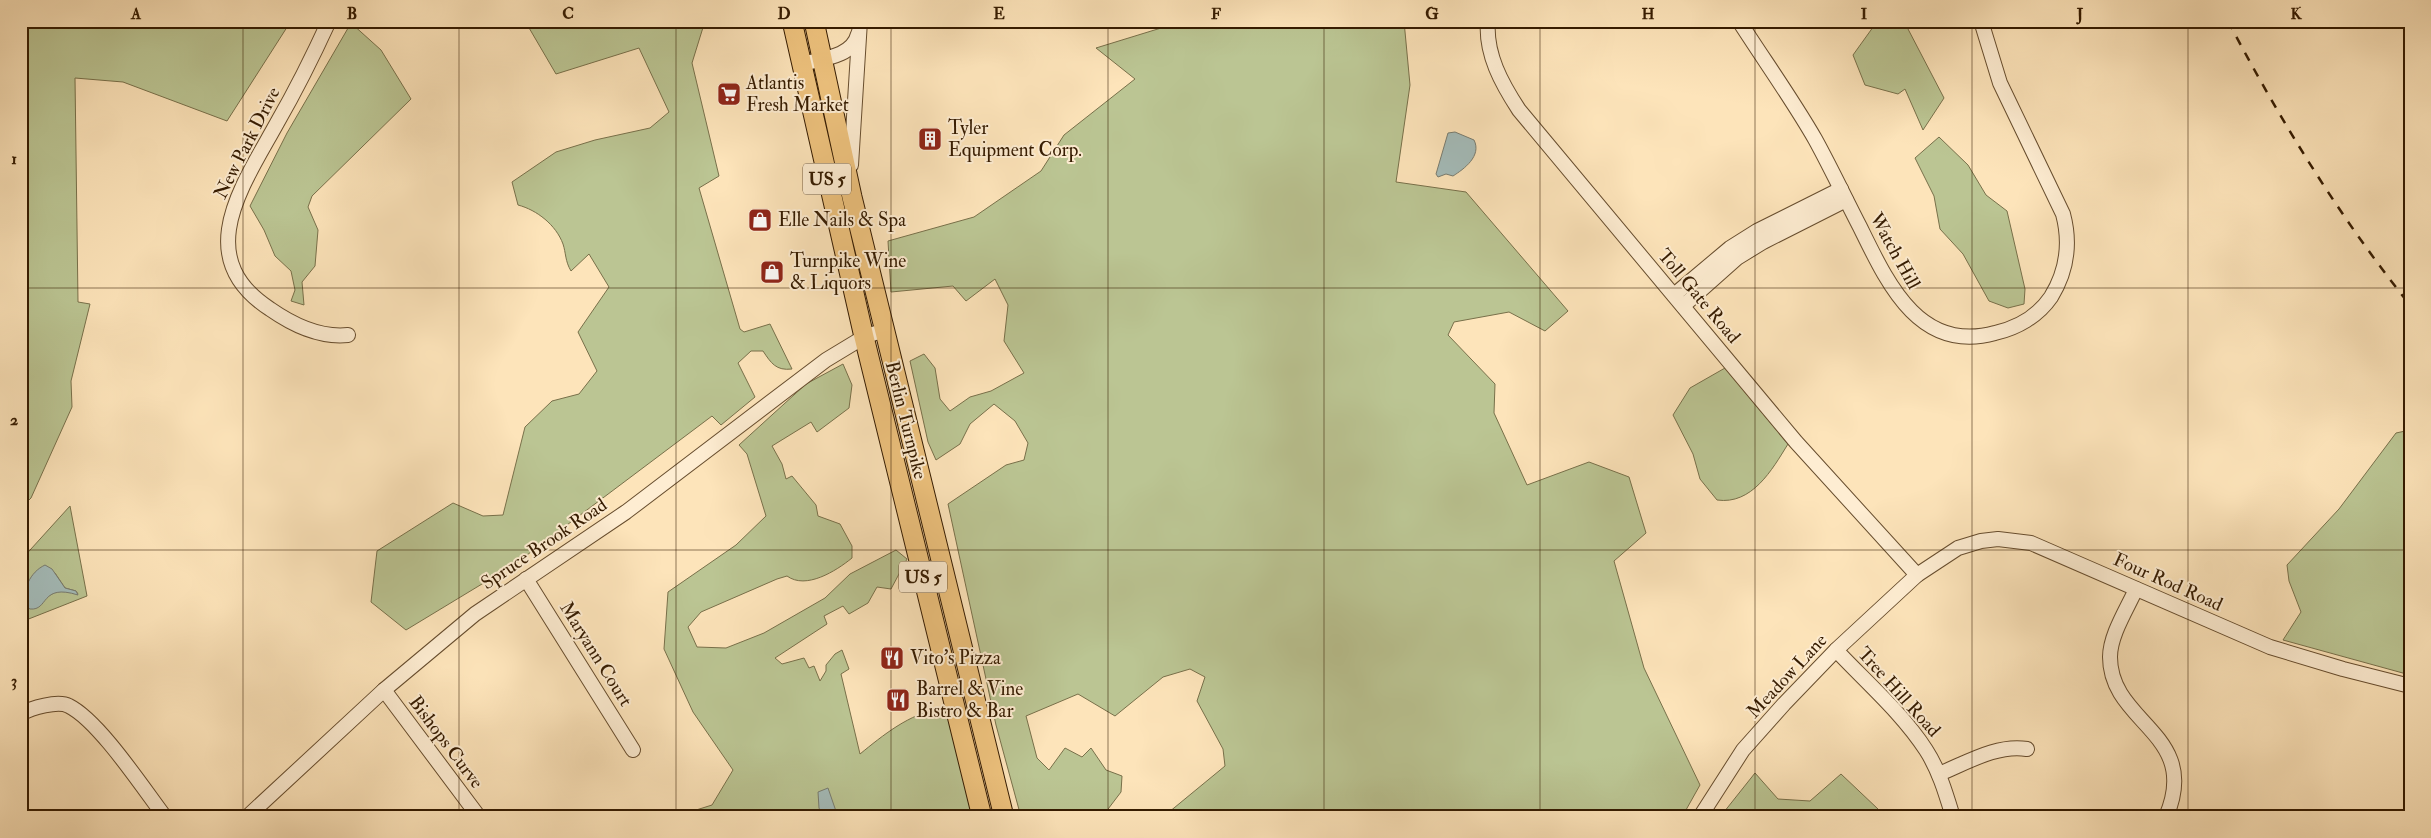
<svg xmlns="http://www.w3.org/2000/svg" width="2431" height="838" font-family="'IM FELL Double Pica',serif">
	<rect width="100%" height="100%" fill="#fde4ba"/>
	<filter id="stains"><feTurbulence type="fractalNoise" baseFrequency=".004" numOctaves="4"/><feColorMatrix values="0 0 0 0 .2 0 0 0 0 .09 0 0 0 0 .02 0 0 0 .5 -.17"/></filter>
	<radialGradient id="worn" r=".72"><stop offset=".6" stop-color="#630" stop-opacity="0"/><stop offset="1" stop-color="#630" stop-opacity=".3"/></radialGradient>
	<g fill="#bbc593" stroke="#78704a" fill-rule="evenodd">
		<path d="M21 21H291L227 121 123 82 75 78 78 302 90 304 71 381 72 407 31 498 21 508Z"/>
		<path d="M525 21H705L692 63 719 176 699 188 740 329 744 332 770 324 792 369C776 371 771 363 763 351H751L738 363 755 397 721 425 712 416 515 564 406 630 371 602 377 551 453 503 483 516 503 515 525 427 552 401 579 394 597 371 578 332 609 287 589 254 571 271C565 261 566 253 563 244 556 225 537 210 518 205L512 182 556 152 595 140 650 128 669 112 639 48 556 74Z"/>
		<path d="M1164 21H1404L1410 85 1396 182 1466 192 1568 311 1545 331 1509 312 1454 322 1448 335 1495 384 1494 413 1527 485 1589 462 1629 477 1646 533 1614 561 1644 668 1700 785 1682 817H1163L1225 766 1223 749 1197 701 1205 677 1190 669 1163 677 1115 716 1078 694 1026 716 1037 758 1049 770 1065 748 1082 757 1091 748 1106 770 1122 776 1121 792 1102 817H1021L996 725 948 504 1006 465 1024 460 1028 443 1015 421 994 404 970 424 960 444 936 460 928 442 910 361 924 354 935 368 940 399 950 411 970 397 991 391 1024 373 1004 341 1008 305 995 279 966 301 953 286 891 292 888 241 974 217 1041 171 1064 135 1135 79 1096 48 1161 28Z"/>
		<path d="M1874 21H1909L1908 29 1944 98 1923 130 1905 89 1898 94 1865 85 1853 55 1876 23Z"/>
		<path d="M351 23 381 50 411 99 312 196 308 207 318 230 315 266 302 282 304 305 291 301 295 290 291 271 275 256 264 230 250 206 287 133Z"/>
		<path d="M1939 137 1968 165 1986 195 2007 211 2025 289 2024 304 2008 308 1989 301 1963 254 1940 229 1934 196 1915 158Z"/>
		<path d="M843 364 852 385 849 408 817 432 811 422 772 446 782 464 786 479 792 476 816 505 818 516 840 524 852 546V558C836 571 806 590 787 576L777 579 701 612 688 627 697 647 726 648 764 633 825 598 850 574 896 550 907 559 891 589 877 587 868 603 849 614 843 606 824 616 827 624 775 658 782 664 804 658 809 668 814 666 820 681 826 671V665L835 654 842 650 849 669 841 674 860 754C882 736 910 713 940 709L950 715 974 817H674L712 805 733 770 693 712 664 649 668 592 736 545 766 516 747 454 739 445 806 384Z"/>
		<path d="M1725 368 1788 444C1772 470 1752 505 1717 500L1700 479 1693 454 1673 415 1690 388Z"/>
		<path d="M2410 430V675L2283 640 2301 612 2289 581 2287 565 2339 509 2396 433Z"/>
		<path d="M70 506 87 596 21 622V560ZM36 573H55L65 588 76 591 78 594C73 593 67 591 62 590 54 590 39 604 30 608L25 606C23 595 28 580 36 573Z"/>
		<path d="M1755 773 1778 799 1810 801 1841 774 1878 809 1876 817H1720Z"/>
	</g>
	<g fill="#a4bcba" stroke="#787c70">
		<path d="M1455 132 1474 140C1482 156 1464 169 1453 176L1446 174 1438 177 1436 174 1448 133Z"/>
		<path d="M45 565 52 569 65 588 76 591 78 595C40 583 49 611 30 609L25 606C22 590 30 572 45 565Z"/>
		<path d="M828 788 838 817H823L819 808 818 792Z"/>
	</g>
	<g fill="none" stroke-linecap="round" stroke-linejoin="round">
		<g stroke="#674d2e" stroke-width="16">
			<g id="minor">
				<path d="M329 21C313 56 296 90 277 123 243 185 190 257 270 309 293 325 319 338 348 335"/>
				<path d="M1488 21C1485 54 1502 84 1519 110L1796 442 1917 575"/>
				<path d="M1739 21C1764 60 1792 99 1815 139 1831 168 1845 198 1860 227 1887 282 1919 354 1995 333 2017 328 2038 316 2051 297 2067 271 2071 244 2063 214L2000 83 1981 21"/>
				<path d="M801 64C821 59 853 57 858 34"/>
				<path d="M851 165 860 21"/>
				<path d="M1674 295 1730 248 1757 231 1841 189"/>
				<path d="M1683 306 1737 258 1763 242 1846 200"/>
				<path d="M526 579 633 750"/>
				<path d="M2136 589C2127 609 2110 635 2110 657 2110 724 2202 733 2166 817"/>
				<path d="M1836 650C1866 682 1902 713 1926 750 1939 770 1946 794 1953 817"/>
				<path d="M384 690 479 817"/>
				<path d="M21 714C31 708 58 700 69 706 99 721 143 788 165 817"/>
				<path d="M1939 774C1966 763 1997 744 2027 749"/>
				<path d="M247 817 384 690 475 614 626 512 826 360 864 337 884 330"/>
				<path d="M1700 817 1743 750 1784 704 1836 650 1917 575 1958 548 1981 541 1998 539 2031 543 2270 647 2343 669 2410 686"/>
			</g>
		</g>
		<g stroke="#351b00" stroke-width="21">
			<g id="highway">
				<path d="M792 21 864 337 982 817"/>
				<path d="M814 21 852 197 1004 817"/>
			</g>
		</g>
		<use href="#minor" stroke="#feedd2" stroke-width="14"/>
		<use href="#highway" stroke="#eec27d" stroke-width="19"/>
		<path stroke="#351b00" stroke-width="2.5" stroke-dasharray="9 9" stroke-linecap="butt" d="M2228 21C2280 120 2340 218 2410 305"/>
	</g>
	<path fill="none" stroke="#351b00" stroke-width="1" stroke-opacity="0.55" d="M243 21V817M459 21V817M676 21V817M891 21V817M1108 21V817M1324 21V817M1540 21V817M1755 21V817M1972 21V817M2188 21V817M21 288H2410M21 550H2410"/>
	<defs>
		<g id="supermarket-square" transform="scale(1.25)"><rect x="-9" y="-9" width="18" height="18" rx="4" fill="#8f2418" stroke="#feedd2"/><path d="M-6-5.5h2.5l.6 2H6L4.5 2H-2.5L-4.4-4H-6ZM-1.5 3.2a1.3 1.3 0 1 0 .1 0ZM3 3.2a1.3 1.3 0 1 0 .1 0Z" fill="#fff"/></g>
		<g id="building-square" transform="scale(1.25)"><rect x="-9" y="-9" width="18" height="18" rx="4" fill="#8f2418" stroke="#feedd2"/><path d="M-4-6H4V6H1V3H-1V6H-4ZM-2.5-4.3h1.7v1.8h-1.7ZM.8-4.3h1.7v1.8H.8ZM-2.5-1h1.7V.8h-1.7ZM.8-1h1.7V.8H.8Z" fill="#fff"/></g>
		<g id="shop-square" transform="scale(1.25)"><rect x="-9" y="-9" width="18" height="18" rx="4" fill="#8f2418" stroke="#feedd2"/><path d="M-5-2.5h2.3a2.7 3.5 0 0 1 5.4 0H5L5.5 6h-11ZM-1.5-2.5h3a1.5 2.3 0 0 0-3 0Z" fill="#fff"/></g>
		<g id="restaurant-square" transform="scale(1.25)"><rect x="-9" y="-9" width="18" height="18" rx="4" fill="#8f2418" stroke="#feedd2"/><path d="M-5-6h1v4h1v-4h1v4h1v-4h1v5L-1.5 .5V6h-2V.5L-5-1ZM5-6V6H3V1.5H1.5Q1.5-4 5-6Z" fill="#fff"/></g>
	</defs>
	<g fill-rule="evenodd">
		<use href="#supermarket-square" x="729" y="94"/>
		<use href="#building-square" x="930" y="139"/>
		<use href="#shop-square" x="760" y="220"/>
		<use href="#shop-square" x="772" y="272"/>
		<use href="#restaurant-square" x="892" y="658"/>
		<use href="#restaurant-square" x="898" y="700"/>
	</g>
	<g text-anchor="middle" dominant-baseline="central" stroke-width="4" stroke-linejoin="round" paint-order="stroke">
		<g fill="#feedd2" stroke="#715a3f" stroke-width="1">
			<rect x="803" y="163.5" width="48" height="31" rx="4"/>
			<rect x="899" y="561.5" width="48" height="31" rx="4"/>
		</g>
		<g font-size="18" font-weight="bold" fill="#351b00">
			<text x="827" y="179">US 5</text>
			<text x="923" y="577">US 5</text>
		</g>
		<g font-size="19" fill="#351b00" stroke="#feedd2" text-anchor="start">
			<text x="746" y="83">Atlantis<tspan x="746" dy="22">Fresh Market</tspan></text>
			<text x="948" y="128">Tyler<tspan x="948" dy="22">Equipment Corp.</tspan></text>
			<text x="778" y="220">Elle Nails &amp; Spa</text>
			<text x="790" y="261">Turnpike Wine<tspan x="790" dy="22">&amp; Liquors</tspan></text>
			<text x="910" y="658">Vito's Pizza</text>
			<text x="916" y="689">Barrel &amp; Vine<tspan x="916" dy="22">Bistro &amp; Bar</tspan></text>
		</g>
		<g font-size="19" fill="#351b00" stroke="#feedd2">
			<text transform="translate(247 143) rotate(-63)">New Park Drive</text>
			<text transform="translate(1895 251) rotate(61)">Watch Hill</text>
			<text transform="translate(1699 296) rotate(50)">Toll Gate Road</text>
			<text transform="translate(906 420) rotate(76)">Berlin Turnpike</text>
			<text transform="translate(544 544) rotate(-34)">Spruce Brook Road</text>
			<text transform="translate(2168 582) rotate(24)">Four Rod Road</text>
			<text transform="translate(596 654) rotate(58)">Maryann Court</text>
			<text transform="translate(1787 676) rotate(-47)">Meadow Lane</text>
			<text transform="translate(1899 692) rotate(48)">Tree Hill Road</text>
			<text transform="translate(446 742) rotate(53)">Bishops Curve</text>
		</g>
	</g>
	<rect width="2431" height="838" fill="none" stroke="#fde4ba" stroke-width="55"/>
	<rect x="28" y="28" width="2376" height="782" fill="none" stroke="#351b00" stroke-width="2"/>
	<g font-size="16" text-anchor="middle" font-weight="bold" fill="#351b00">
		<text x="136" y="19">A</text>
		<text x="352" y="19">B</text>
		<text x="568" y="19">C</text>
		<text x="784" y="19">D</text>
		<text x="999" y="19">E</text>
		<text x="1216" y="19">F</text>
		<text x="1432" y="19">G</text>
		<text x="1648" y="19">H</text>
		<text x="1864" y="19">I</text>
		<text x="2080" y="19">J</text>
		<text x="2296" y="19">K</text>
		<text x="14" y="164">1</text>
		<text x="14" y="425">2</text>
		<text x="14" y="686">3</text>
	</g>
	<rect width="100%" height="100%" filter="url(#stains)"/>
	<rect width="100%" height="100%" fill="url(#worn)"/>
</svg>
